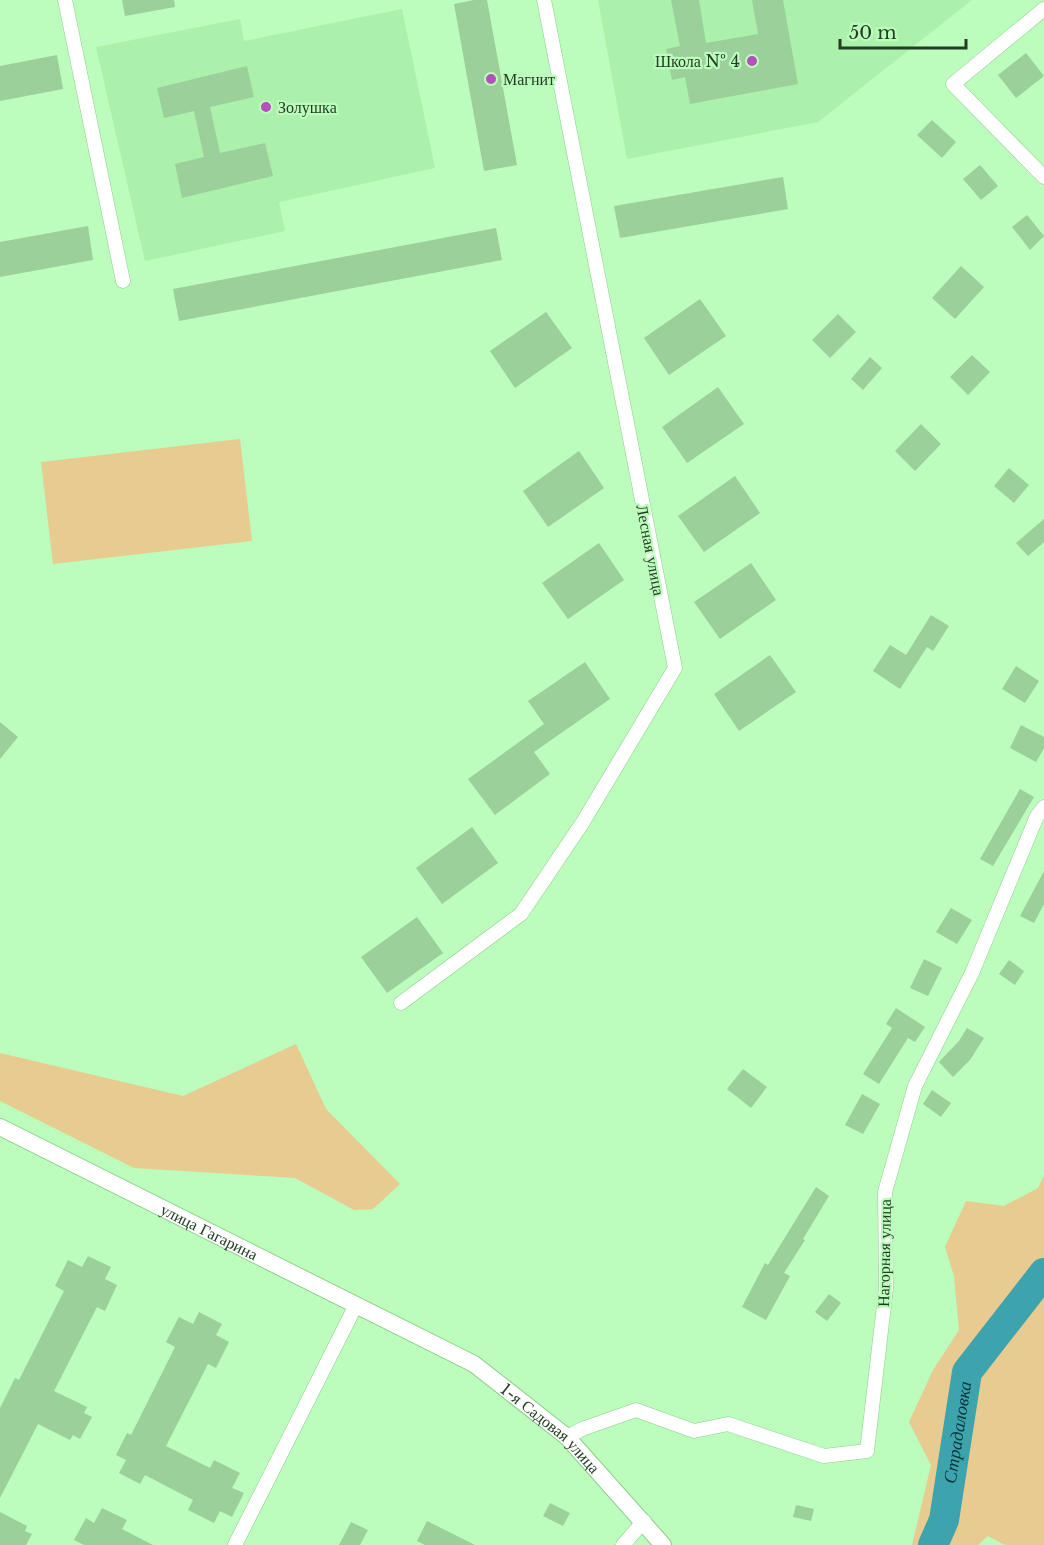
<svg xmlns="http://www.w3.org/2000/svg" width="1044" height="1545" font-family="'Libre Baskerville',serif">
	<rect width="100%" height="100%" fill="#bcfcbc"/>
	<g fill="#abf0ab">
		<path d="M598 0H972L818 122 627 159Z"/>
		<path d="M402 9 435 168 279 202 285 231 145 261 96 47 240 19 244 41Z"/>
	</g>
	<g fill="#e7cb91">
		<path d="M240 439 252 541 53 564 41 462Z"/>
		<path d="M296 1044 326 1109 400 1184 373 1209 354 1210 295 1178 134 1168 0 1101V1053L183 1096Z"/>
		<path d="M1044 1175V1545H1005L988 1536 978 1545H912L931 1465 909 1422 933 1370 959 1330 954 1276 945 1247 966 1201 1004 1206 1038 1188Z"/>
	</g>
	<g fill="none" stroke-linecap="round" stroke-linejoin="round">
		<path stroke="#3da3ad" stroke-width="30" id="s1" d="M933 1545 944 1520 967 1372 1044 1273"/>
	</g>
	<g fill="#9bd09b">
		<path d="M122 0H174L175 7 125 16Z"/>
		<path d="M474 0H487L517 165 484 171 454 4Z"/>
		<path d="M671 0H699L706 43 758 34 752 0H783L798 84 690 104 685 77 672 80 666 49 680 46Z"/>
		<path d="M1026 53 1044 76 1016 98 998 75Z"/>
		<path d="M57 55 63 89 0 101V66Z"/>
		<path d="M247 66 254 97 210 107 220 153 265 143 273 176 182 198 175 164 204 157 194 111 164 118 157 88Z"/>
		<path d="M932 120 956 142 942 158 917 135Z"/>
		<path d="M980 165 998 186 981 200 963 179Z"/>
		<path d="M783 177 788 209 620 238 614 206Z"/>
		<path d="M1027 215 1044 236 1030 250 1012 227Z"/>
		<path d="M88 226 93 260 0 277V242Z"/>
		<path d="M496 228 502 260 179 321 173 289Z"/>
		<path d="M961 266 984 287 955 319 932 298Z"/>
		<path d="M700 299 726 336 669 375 644 338Z"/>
		<path d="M546 312 572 348 515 388 490 351Z"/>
		<path d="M838 314 856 332 830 358 812 340Z"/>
		<path d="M972 355 990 372 968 395 950 377Z"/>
		<path d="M870 357 882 368 863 390 851 379Z"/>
		<path d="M718 387 744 424 687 463 662 427Z"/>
		<path d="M921 424 941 444 915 471 895 451Z"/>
		<path d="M579 451 604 488 548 527 523 491Z"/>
		<path d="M1009 468 1029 485 1014 503 994 486Z"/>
		<path d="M735 476 760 513 704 552 678 516Z"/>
		<path d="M1044 519V542L1028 556 1016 543Z"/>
		<path d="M599 543 624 580 568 619 542 583Z"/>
		<path d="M751 563 776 600 720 639 694 602Z"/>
		<path d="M931 615 949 626 933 651 927 647 900 689 873 671 890 645 906 655Z"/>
		<path d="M770 655 796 692 739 731 714 694Z"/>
		<path d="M585 662 610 699 534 752 550 774 495 815 468 779 544 724 528 701Z"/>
		<path d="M1016 666 1039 681 1025 703 1002 689Z"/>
		<path d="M0 722 18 737 0 759Z"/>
		<path d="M1021 725 1044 737V748L1036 762 1010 748Z"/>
		<path d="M1020 789 1034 797 993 866 980 859Z"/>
		<path d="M472 827 498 863 442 904 416 868Z"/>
		<path d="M1044 871V904L1034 923 1020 916Z"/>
		<path d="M951 908 972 920 957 944 936 932Z"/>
		<path d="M417 917 443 953 387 993 361 957Z"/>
		<path d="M924 959 942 968 928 996 910 988Z"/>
		<path d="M1009 960 1024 971 1015 985 999 974Z"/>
		<path d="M896 1008 925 1027 915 1042 908 1038 879 1084 863 1074 892 1028 886 1024Z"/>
		<path d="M967 1028 984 1038 970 1060 953 1077 939 1062 959 1041Z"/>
		<path d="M743 1069 767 1087 751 1108 727 1089Z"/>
		<path d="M932 1090 951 1103 941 1117 923 1104Z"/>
		<path d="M862 1094 880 1104 863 1134 845 1125Z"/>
		<path d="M816 1187 829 1196 803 1239 805 1240 784 1273 790 1276 766 1320 742 1307 765 1263 768 1265Z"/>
		<path d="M88 1256 111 1267 105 1279 117 1285 105 1311 97 1307 54 1391 87 1407 84 1413 92 1417 80 1439 73 1435 70 1440 38 1424 0 1498V1408L15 1378 19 1380 64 1291 55 1286 68 1260 82 1267Z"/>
		<path d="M829 1294 841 1303 827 1321 815 1312Z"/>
		<path d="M199 1312 222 1324 216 1335 229 1342 216 1368 208 1364 166 1446 210 1468 214 1460 240 1473 232 1488 244 1493 232 1517 220 1511 214 1523 188 1510 193 1500 145 1475 140 1484 119 1473 126 1460 116 1455 127 1433 131 1435 175 1347 166 1342 179 1317 193 1324Z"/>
		<path d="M550 1503 570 1513 563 1526 543 1516Z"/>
		<path d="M796 1505 814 1509 811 1521 793 1517Z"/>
		<path d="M102 1508 127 1520 122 1529 153 1545H84L74 1540 86 1518 94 1523Z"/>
		<path d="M0 1512 27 1526 25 1531 32 1534 26 1545H0Z"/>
		<path d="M427 1521 475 1545H425L417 1541Z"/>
		<path d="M351 1522 368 1530 360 1545H339Z"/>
	</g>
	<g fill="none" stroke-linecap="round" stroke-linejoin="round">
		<g stroke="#8ecc8e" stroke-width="15">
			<g id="minor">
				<path d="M65 0 123 281"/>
				<path d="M1044 9 953 84 1044 177"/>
				<path d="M401 1003 521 914 583 822 675 668 544 0"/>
				<path d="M567 1437 582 1429 636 1410 694 1431 728 1424 824 1456 867 1451 886 1288 885 1192 915 1086 972 973 1037 816 1044 807"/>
				<path d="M235 1545 356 1305"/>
				<path d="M623 1545 644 1521"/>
			</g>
		</g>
		<g stroke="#8ecc8e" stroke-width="18">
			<g id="tertiary">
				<path id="s2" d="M0 1127 474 1364 567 1437 663 1545"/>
			</g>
		</g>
		<use href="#minor" stroke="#fff" stroke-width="14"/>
		<use href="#tertiary" stroke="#fff" stroke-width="16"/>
	</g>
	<g fill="#b252ba" stroke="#bcfcbc" stroke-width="2">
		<circle cx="752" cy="61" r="6"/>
		<circle cx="491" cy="79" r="6"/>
		<circle cx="266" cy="107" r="6"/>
	</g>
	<g text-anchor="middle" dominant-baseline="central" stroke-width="4.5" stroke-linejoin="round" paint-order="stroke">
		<g font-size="16" fill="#233d24" stroke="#bcfcbc" text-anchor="start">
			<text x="740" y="61" text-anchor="end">Школа № 4</text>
			<text x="503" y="79">Магнит</text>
			<text x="278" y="107">Золушка</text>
		</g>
		<g font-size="16" fill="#233d24" stroke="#bcfcbc">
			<text transform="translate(651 550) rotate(79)">Лесная улица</text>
			<text stroke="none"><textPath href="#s2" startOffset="234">улица Гагарина</textPath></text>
			<text transform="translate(884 1253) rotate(-89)">Нагорная улица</text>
			<text stroke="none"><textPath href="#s2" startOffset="630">1-я Садовая улица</textPath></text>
		</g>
		<g font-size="18" font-style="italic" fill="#05363b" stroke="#bcfcbc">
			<text stroke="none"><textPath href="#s1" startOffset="116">Страдаловка</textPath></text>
		</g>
	</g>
	<path d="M840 39v9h126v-9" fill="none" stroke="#233d24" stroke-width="3"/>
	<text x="849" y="39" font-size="18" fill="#233d24" stroke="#bcfcbc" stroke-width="4.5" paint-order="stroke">50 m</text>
</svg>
